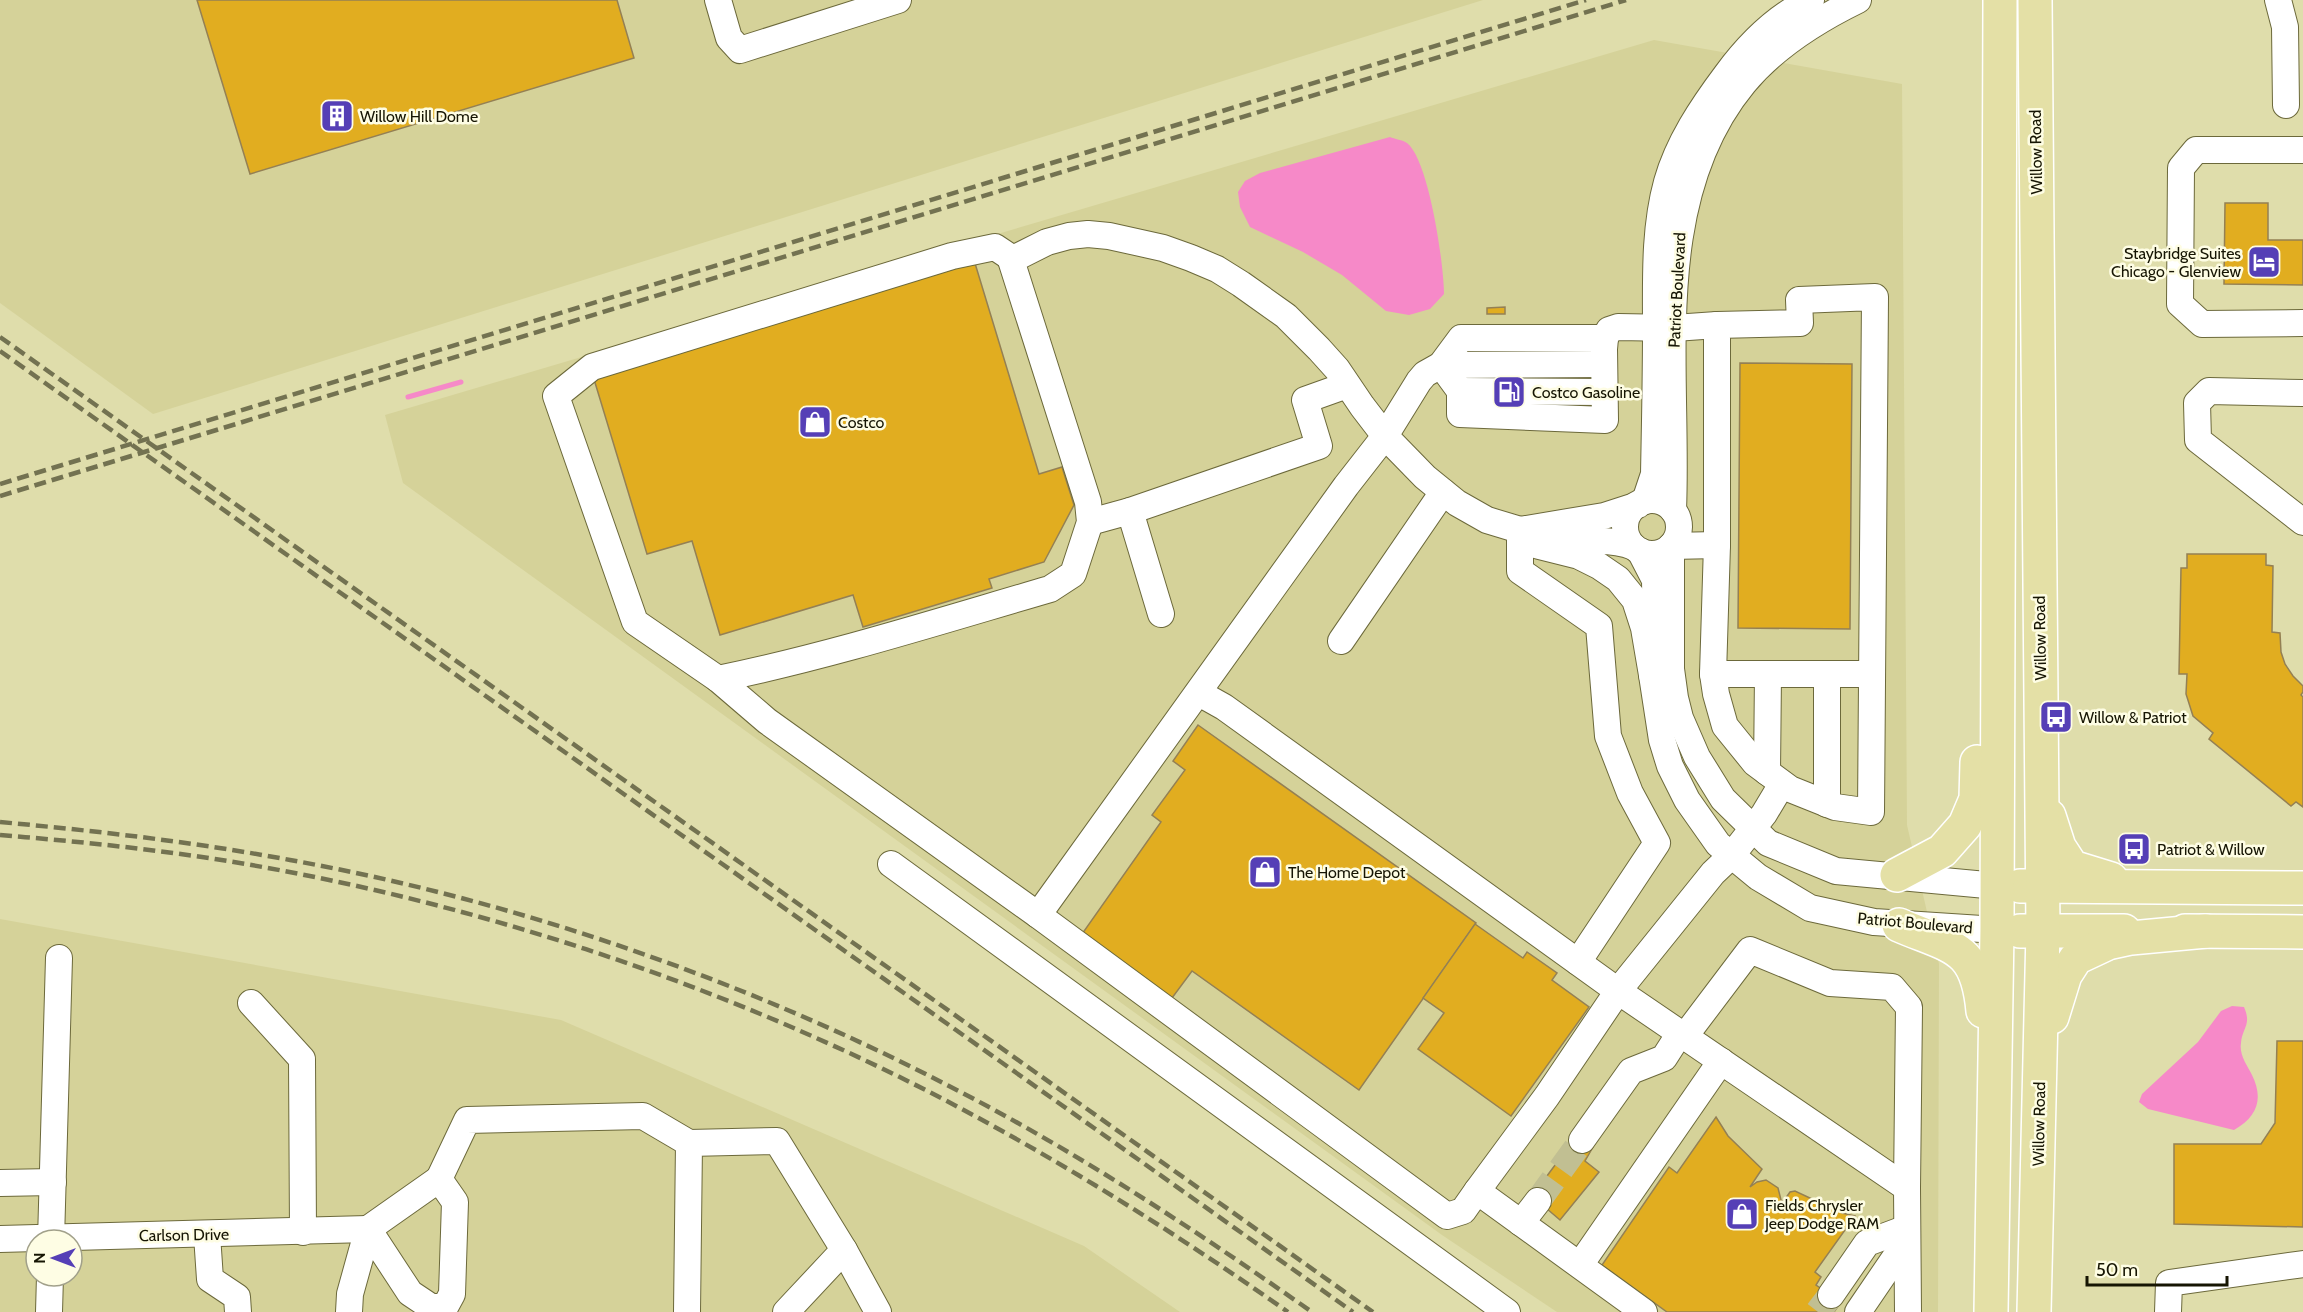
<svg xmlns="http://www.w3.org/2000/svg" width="2303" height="1312" font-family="Cabin,sans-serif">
	<rect width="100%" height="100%" fill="#dfddab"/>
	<g fill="#d5d299" fill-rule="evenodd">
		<path d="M0 0H1483L153 414 0 303Z"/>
		<path d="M1654 40 1902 84 1907 825 1939 964 1938 1312H1557L1442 1235 403 483 385 415Z"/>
		<path d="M0 919 561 1020 1084 1246 1180 1312H0ZM36 1240H72V1276H36Z"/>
	</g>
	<g fill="#f689c8">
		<path d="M1390 137C1394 139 1403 140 1407 143 1429 160 1444 265 1444 294L1430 309 1409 315 1386 311 1342 275 1303 252 1250 227 1240 207 1238 192 1245 181 1260 173Z"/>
		<path d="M2232 1006 2244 1007C2252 1025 2242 1028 2241 1043 2239 1055 2247 1065 2252 1075 2264 1099 2257 1117 2234 1130L2148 1109 2139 1102 2142 1094 2198 1042 2221 1011Z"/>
	</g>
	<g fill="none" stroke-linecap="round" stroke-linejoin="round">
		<path stroke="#f689c8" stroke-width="5" d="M408 397 461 382"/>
	</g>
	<g fill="#e1ad20" stroke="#948054" stroke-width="1.5">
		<path d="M197 0H617L634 58 250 174Z"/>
		<path d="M2225 203H2268V240H2303V285L2224 284Z"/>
		<path d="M974 260 1039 474 1062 467 1074 505 1044 562 989 579 992 588 863 627 853 595 720 635 692 541 647 554 593 376Z"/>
		<path d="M1505 307V314H1487V308Z"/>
		<path d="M1740 363 1852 364 1850 629 1738 628Z"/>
		<path d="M2187 554H2266V565L2273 566 2272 632 2280 633 2281 652 2285 664 2293 676 2303 686V692L2301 695 2303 697V807L2296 802 2291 806 2209 739 2213 733 2193 716 2186 694 2187 674H2179L2181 568H2187Z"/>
		<path d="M1198 725 1476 923 1359 1090 1192 971 1172 998 1082 934 1161 822 1152 815 1185 770 1173 761Z"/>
		<path d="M1475 924 1523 958 1527 952 1557 973 1552 980 1589 1007 1511 1116 1418 1049 1444 1013 1423 998Z"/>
		<path d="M2277 1041H2303V1227L2174 1224V1144H2261L2275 1123Z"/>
		<path d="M1716 1117 1728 1136 1762 1169 1750 1187 1757 1182 1766 1180 1778 1188 1781 1200 1783 1202 1790 1192 1795 1191 1842 1213 1855 1216 1815 1272 1821 1277 1816 1285 1841 1302 1834 1312H1667L1602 1265 1669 1167 1677 1173Z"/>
		<path d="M1576 1137 1593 1147 1585 1161 1599 1172 1560 1220 1532 1196Z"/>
	</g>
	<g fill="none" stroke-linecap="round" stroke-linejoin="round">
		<g stroke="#c1bf92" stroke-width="26" stroke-dasharray="26 13" stroke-linecap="butt">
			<path d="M1538 1201 1582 1140"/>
			<path d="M1818 1312 1831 1295"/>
		</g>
		<g stroke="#6c693b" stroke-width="28">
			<g id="minor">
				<path d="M718 0 729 38 740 50 898 0"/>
				<path d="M2278 0 2285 27 2286 105"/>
				<path d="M2303 150H2196L2181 168 2180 304 2202 324 2303 323"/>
				<path d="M1875 297 1871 812 1835 807 1790 789 1755 763 1725 726 1716 694 1713 674 1717 545V325L1800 323 1799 300Z"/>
				<path d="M1605 338H1461L1441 365 1425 374 1419 381 1385 436 1346 486 1038 915 767 721 718 679C830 656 940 621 1050 589L1073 574 1090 522 1088 502 1011 260 1047 242 1069 236 1088 234 1109 236 1163 248 1191 258 1217 269 1241 284 1286 316 1319 349 1337 369 1362 406 1385 436 1425 477 1457 503 1487 520 1520 530 1539 546 1579 556 1599 566 1618 579 1635 600 1644 628 1652 675"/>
				<path d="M1441 365 1460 391V414L1605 420 1604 349 1605 338 1609 330 1618 327 1674 328 1717 325"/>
				<path d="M1441 365 1604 364"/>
				<path d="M1460 391 1604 392"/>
				<path d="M2303 393 2209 391 2197 403 2198 440 2303 522"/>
				<circle cx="1652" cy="527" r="27"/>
				<path d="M1645 501 1654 474C1655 425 1656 377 1656 328 1656 280 1654 229 1667 182 1678 143 1702 107 1726 75 1748 45 1777 16 1811 0"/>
				<path d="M1673 510C1679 370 1647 200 1744 83 1774 47 1817 20 1858 0"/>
				<path d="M1130 511 1319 446 1305 400 1347 385"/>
				<path d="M1090 522 1130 511 1161 614"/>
				<path d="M1520 530V571L1599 626 1608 736 1630 793 1657 843 1578 962"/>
				<path d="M1520 530 1604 516 1638 505"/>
				<path d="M1555 545C1581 542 1608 537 1634 547"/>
				<path d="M1717 545 1671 546V669L1675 698 1680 718 1697 757 1723 799 1768 843 1836 871 1997 886"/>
				<path d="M1640 551 1655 580 1656 643 1652 675 1662 740 1670 766 1687 800 1718 844 1758 877 1810 908 1874 922 1997 930"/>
				<path d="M1341 641 1443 492"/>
				<path d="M1713 674H1872"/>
				<path d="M718 679 635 622 556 396 592 367 952 256 995 247 1013 259"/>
				<path d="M1199 693 1224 707 1618 991 1713 873 1732 855 1764 814 1782 784"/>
				<path d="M1767 772 1768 674"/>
				<path d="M1827 804V674"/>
				<path d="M891 864 1507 1312"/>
				<path d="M1038 915 1447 1216 1463 1211 1477 1191"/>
				<path d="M251 1003 302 1059 303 1232"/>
				<path d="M1685 1036 1750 950 1830 983 1892 987 1909 1007 1907 1188"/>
				<path d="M1582 1140 1631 1071 1664 1058 1680 1033"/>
				<path d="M439 1179 467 1120 643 1116 689 1143"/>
				<path d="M0 1183 53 1182"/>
				<path d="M1521 1223 1538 1201"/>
				<path d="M207 1235 210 1279 237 1297 238 1312"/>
				<path d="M0 1239 368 1229"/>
				<path d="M51 1240 59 958"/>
				<path d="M844 1250 878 1312"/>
				<path d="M1580 1265 1721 1061"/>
				<path d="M1831 1295 1867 1243 1907 1228"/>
				<path d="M49 1312 50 1276"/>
				<path d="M349 1312 350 1294 368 1229 439 1179 455 1202 452 1294 445 1307H431L410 1293 368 1229"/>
				<path d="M687 1312 689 1143 777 1141 844 1250 786 1312"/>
				<path d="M1644 1312 1477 1191 1547 1096 1618 991 1907 1188 1908 1312"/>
				<path d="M1858 1312 1907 1240"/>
				<path d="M2168 1312 2169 1283 2303 1264"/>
			</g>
		</g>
		<g stroke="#fff" stroke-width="36">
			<g id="major">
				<path d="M2049 816 2059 847 2072 867 2111 879"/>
				<path d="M1897 875 1942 851 1965 825 1976 799 1977 762"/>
				<path d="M2020 886 2303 888"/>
				<path d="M1899 925C1952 948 1977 945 1983 1011"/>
				<path d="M2020 931H2124"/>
				<path d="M2185 931 2303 932"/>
				<path d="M2052 1017 2065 975 2076 958 2108 943 2131 938 2206 931"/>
				<path d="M1991 1312 1997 930 2000 0"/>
				<path d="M2034 1312 2043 931 2035 0"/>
			</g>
		</g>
		<use href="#minor" stroke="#fff" stroke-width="26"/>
		<use href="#major" stroke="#e4e0a6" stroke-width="33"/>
		<g stroke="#737251" stroke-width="4.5" stroke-dasharray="12 6" stroke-linecap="butt">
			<path d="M0 337 1373 1312"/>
			<path d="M0 351 1353 1312"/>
			<path d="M0 484 1586 0"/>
			<path d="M0 496 1626 0"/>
			<path d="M0 822C97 831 194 842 290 860 514 900 747 981 949 1086 1076 1151 1195 1230 1312 1312"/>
			<path d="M0 835C72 841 144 848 215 859 464 898 720 983 943 1099 1063 1162 1177 1234 1288 1312"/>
		</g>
	</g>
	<defs>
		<g id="building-square" transform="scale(1.725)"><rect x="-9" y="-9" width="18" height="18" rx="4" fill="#553fb6" stroke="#fefde4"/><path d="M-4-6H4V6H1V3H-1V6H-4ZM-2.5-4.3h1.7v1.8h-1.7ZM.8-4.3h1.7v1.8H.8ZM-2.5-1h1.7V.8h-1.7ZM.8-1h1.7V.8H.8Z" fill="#fff"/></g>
		<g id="hotel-square" transform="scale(1.725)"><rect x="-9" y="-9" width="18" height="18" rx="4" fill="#553fb6" stroke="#fefde4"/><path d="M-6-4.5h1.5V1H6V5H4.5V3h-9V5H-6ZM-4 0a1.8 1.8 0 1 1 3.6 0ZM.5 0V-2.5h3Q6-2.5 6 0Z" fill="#fff"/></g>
		<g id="fuel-square" transform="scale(1.725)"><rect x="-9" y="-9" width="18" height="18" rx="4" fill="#553fb6" stroke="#fefde4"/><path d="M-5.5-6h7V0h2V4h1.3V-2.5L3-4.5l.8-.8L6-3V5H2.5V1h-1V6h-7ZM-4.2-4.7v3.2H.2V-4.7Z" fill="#fff"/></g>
		<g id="shop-square" transform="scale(1.725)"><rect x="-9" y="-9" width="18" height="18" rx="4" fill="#553fb6" stroke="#fefde4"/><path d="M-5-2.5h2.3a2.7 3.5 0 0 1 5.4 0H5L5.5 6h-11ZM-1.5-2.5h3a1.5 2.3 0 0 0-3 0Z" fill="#fff"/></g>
		<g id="bus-square" transform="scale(1.725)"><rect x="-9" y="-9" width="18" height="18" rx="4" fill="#553fb6" stroke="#fefde4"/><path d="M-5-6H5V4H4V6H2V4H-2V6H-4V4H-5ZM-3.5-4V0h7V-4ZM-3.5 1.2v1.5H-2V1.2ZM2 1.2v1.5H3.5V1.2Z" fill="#fff"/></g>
	</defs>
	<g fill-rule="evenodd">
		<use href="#building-square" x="337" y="116"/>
		<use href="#hotel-square" x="2264" y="262"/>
		<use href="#fuel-square" x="1509" y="392"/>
		<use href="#shop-square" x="815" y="422"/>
		<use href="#bus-square" x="2056" y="717"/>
		<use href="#bus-square" x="2134" y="849"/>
		<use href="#shop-square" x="1265" y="872"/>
		<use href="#shop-square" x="1742" y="1214"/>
	</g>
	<g text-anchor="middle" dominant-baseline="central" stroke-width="5" stroke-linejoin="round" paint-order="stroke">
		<g font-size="16" fill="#161503" stroke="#fefde4" text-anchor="start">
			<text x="360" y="116">Willow Hill Dome</text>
			<text x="2241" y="253" text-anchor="end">Staybridge Suites<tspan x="2241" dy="18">Chicago - Glenview</tspan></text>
			<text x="1532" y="392">Costco Gasoline</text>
			<text x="838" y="422">Costco</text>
			<text x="2079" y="717">Willow &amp; Patriot</text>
			<text x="2157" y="849">Patriot &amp; Willow</text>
			<text x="1288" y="872">The Home Depot</text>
			<text x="1765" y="1205">Fields Chrysler<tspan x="1765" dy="18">Jeep Dodge RAM</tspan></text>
		</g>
		<g font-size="16" fill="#161503" stroke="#fefde4">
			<text transform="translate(2036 152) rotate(-91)">Willow Road</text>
			<text transform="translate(1677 290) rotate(-87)">Patriot Boulevard</text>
			<text transform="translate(2040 638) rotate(-91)">Willow Road</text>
			<text transform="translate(1915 923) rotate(5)">Patriot Boulevard</text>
			<text transform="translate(2039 1124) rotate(-89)">Willow Road</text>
			<text transform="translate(184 1235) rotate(-1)">Carlson Drive</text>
		</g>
	</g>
	<g transform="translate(54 1258) rotate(270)"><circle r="28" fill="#fefde4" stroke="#a1a08a" stroke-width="1.5"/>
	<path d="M0-4.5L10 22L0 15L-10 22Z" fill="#553fb6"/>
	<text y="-9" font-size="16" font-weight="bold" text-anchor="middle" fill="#161503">N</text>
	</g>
	<path d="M2087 1276v9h140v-9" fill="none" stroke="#161503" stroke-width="3"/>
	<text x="2096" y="1276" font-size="18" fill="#161503" stroke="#fefde4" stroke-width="4.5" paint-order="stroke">50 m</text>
</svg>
